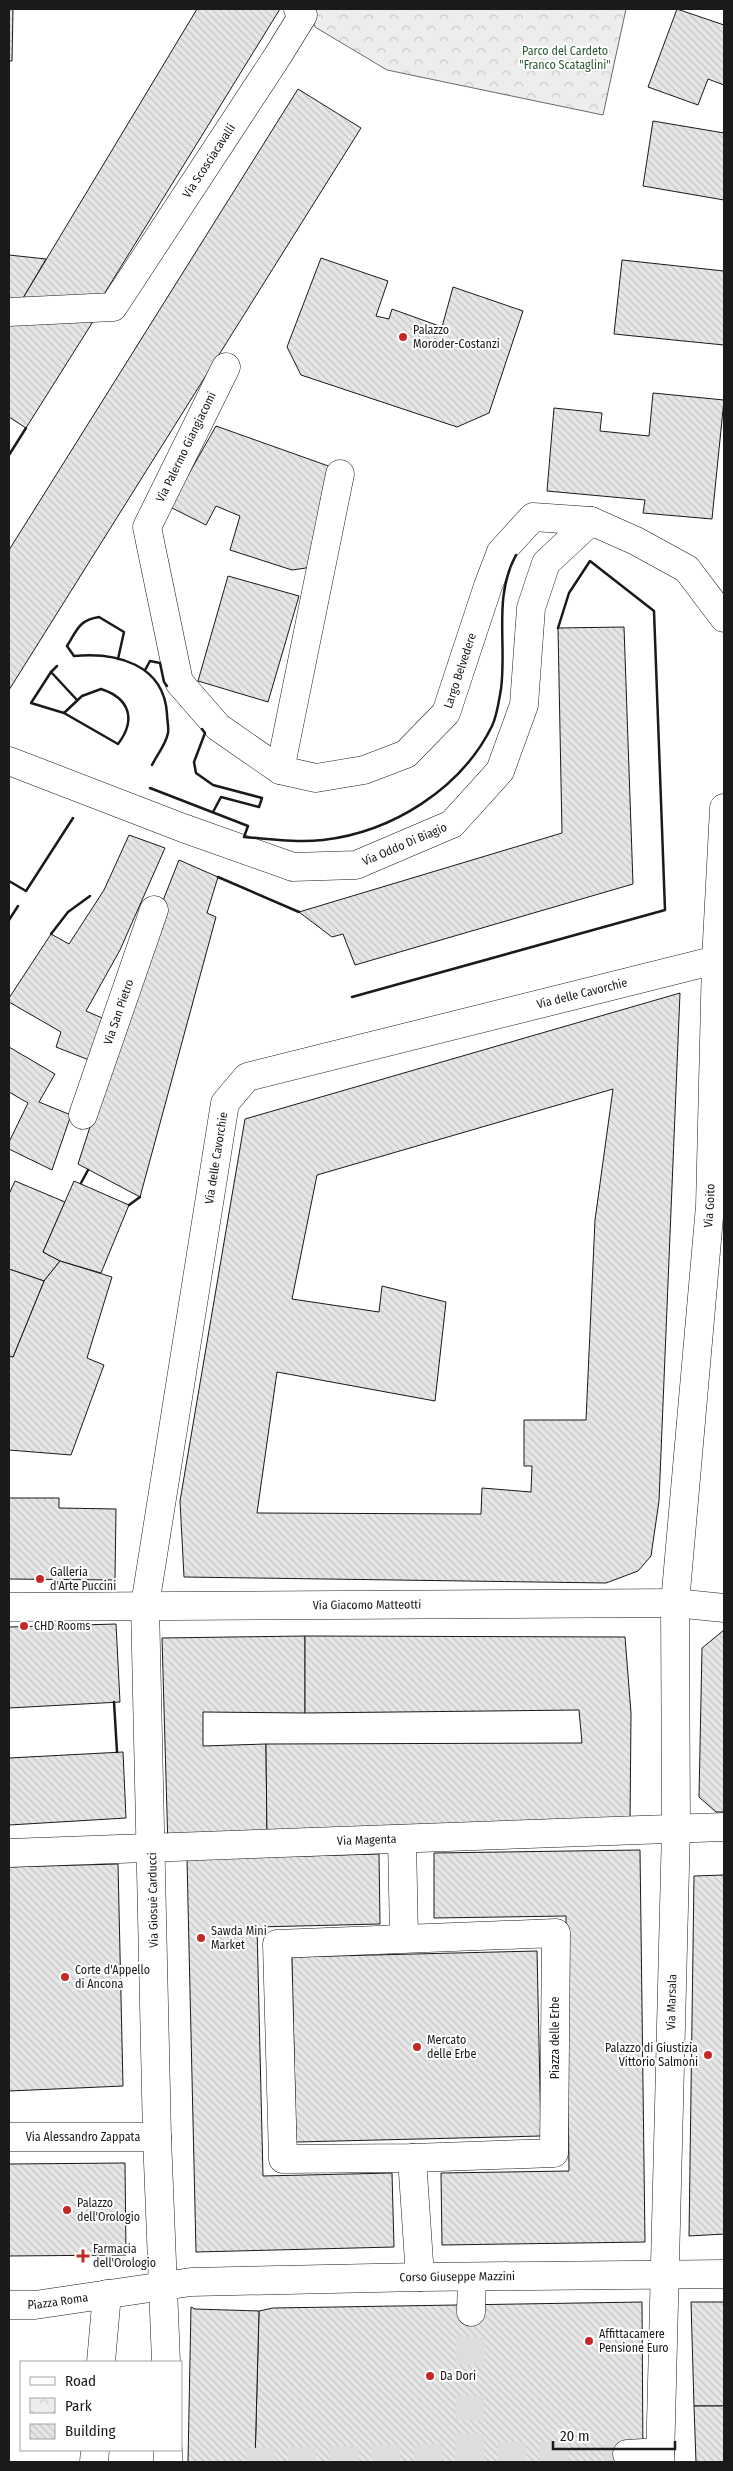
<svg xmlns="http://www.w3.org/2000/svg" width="733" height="2471" font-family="'Fira Sans Condensed',sans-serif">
	<defs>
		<pattern id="park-crowns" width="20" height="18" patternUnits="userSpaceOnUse" patternTransform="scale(1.25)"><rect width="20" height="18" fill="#ededed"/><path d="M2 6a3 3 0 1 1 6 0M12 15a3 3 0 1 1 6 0" fill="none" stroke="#cbcbcb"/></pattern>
		<pattern id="building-back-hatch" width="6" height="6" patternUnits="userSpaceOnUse" patternTransform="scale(1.25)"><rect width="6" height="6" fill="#e6e6e6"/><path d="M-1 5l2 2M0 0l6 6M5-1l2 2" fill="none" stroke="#c5c5c5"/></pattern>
	</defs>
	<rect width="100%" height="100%" fill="#fff"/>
	<path fill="url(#park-crowns)" stroke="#6a6a6a" d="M309 9H626L603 115 387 70 315 27Z"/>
	<g fill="url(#building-back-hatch)" stroke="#1a1a1a" fill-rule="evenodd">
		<path d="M9 9H13L12 61H9Z"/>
		<path d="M197 9H280L101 299 20 303Z"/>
		<path d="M677 9 724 25V85L708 79 698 105 648 87Z"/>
		<path d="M298 89 361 128 9 690V550Z"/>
		<path d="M653 121 724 133V200L643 186Z"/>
		<path d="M9 255 46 259 20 303H9Z"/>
		<path d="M321 258 388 281 376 316 389 319 392 309 442 327 453 287 523 311 489 413 457 427 301 375 287 347Z"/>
		<path d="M622 260 724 271V345L614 334Z"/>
		<path d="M99 312 26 428 9 417V315Z"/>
		<path d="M653 393 724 400 712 519 643 513 645 500 547 491 554 408 602 413 600 431 649 436Z"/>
		<path d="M216 426 334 468 312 562 306 568 292 570 230 550 240 516 216 506 206 525 170 507Z"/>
		<path d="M228 576 299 596 268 702 198 681Z"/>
		<path d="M624 627 633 884 355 965 343 934 332 937 299 912 562 833 558 628Z"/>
		<path d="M129 835 165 848 120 950 86 1011 109 1021 94 1062 56 1047 61 1032 9 1002V998L51 934 69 944 104 890Z"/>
		<path d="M179 860 218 877 207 913 216 917 140 1197 78 1164 164 898Z"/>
		<path d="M680 993 659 1501 651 1556 638 1571 606 1583 184 1577 180 1501 245 1119ZM613 1089 595 1220 586 1420H524V1466H532L531 1492 482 1488 481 1514 257 1513 277 1372 435 1401 446 1302 382 1286 379 1312 292 1299 317 1175Z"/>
		<path d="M9 1047 55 1074 39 1102 71 1115 52 1170 9 1149V1142L28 1103 9 1092Z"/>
		<path d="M15 1181 65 1202 43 1252 60 1261 44 1281 9 1269V1194Z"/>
		<path d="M74 1181 129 1205 101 1273 60 1261 43 1252Z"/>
		<path d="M60 1261 112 1277 87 1358 104 1365 71 1455 9 1450V1356L13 1357 44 1281Z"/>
		<path d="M9 1269 44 1281 13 1357 9 1356Z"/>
		<path d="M9 1498H59V1508L116 1509 115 1580 9 1579Z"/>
		<path d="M116 1624 120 1702 9 1708V1627Z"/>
		<path d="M724 1630V1812H716L699 1797 702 1648Z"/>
		<path d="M305 1636V1713L203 1712V1746L266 1744 267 1839 168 1848 162 1638Z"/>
		<path d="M305 1636 625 1637 631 1713 630 1827 267 1839 266 1744 582 1743 579 1710 305 1713Z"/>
		<path d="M123 1752 126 1818 9 1825V1758Z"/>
		<path d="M640 1850 645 2242 442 2245 441 2173 569 2171 566 1916 434 1918V1853Z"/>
		<path d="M379 1854 380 1924 257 1927 263 2176 392 2173 394 2247 196 2252 187 1859Z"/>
		<path d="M118 1864 123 2086 9 2091V1867Z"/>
		<path d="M724 1875V2234L689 2236 694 1876Z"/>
		<path d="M537 1951 541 2136 296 2142 292 1957Z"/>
		<path d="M125 2163 126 2255 9 2256V2164Z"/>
		<path d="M642 2302 643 2462H255L259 2311 273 2308Z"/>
		<path d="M691 2302H724V2406H694Z"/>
		<path d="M191 2307 195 2309 259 2311 255 2462H188Z"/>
		<path d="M694 2406H724V2462H696Z"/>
	</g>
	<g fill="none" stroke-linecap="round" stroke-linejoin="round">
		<g stroke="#ddd" stroke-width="28" stroke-dasharray="28 14" stroke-linecap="butt">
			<path d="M470 2365 471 2312"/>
			<path d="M604 2455 627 2454"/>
			<path d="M246 2462 579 2455"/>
			<path d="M469 2462 470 2396"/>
		</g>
		<g stroke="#1a1a1a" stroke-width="29">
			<g id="street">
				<path id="s1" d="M9 312 113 307 277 57 303 15 298 9"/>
				<path id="s2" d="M226 367 147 527 179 682 218 727 280 770 316 778 364 770 406 754 446 713 488 586 501 552 533 517 591 521"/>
				<path id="s3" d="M9 761 183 828 293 867 356 865 452 824 500 771 524 705 531 608 546 563 591 521 636 541 687 569 724 618"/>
				<path d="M280 770 340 474"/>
				<path id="s4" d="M83 1115 154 910"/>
				<path id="s5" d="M9 1607 675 1603 724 1608"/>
				<path d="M402 1839 404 1938"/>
				<path id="s6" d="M9 1853 724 1827"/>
				<path d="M556 1933 554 2153 412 2158 283 2159 277 1944Z"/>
				<path id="s7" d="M9 2137H157"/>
				<path d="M412 2158 420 2277"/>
				<path id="s8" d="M9 2305H35L191 2282 420 2277 724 2274"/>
				<path d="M471 2312 472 2277"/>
				<path d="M101 2362 107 2294"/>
				<path id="s9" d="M166 2362 157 2137 145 1605 225 1103 247 1077 716 960"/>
				<path d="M168 2450V2462"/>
				<path d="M627 2454 660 2452"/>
				<path d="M94 2462 95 2450"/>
				<path id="s10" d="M660 2462 676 1828 675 1603 710 1206 716 960 724 808"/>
			</g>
		</g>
		<use href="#street" stroke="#fff" stroke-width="28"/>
		<g stroke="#1a1a1a" stroke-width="2.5">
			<path d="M9 455 26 428"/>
			<path d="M118 659 124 632 99 617C79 620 77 630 67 646L74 656C116 652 164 664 167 714 167 720 169 728 168 733 166 744 157 755 152 765"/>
			<path d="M57 666 51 672 31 703 64 713 118 744C137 719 129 698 101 689L82 696 64 713"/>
			<path d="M145 670 150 661 160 663 164 682 167 686"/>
			<path d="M51 672 77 700"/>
			<path d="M202 729 205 733 194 762 196 773 213 785 262 798 259 807 221 797 213 812"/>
			<path d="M150 788 248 826 244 837C270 839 297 843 323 840 392 832 461 789 492 726 497 716 499 700 501 689 507 644 493 597 516 555"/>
			<path d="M218 877 299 912"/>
			<path d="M9 881 26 891 73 818"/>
			<path d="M9 920 18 906"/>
			<path d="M51 934 68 912 90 896"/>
			<path d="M352 997 665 910 654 611 590 561 569 593 558 628"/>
			<path d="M81 1183 88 1170"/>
			<path d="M129 1205 140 1197"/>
			<path d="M114 1702 117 1752"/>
		</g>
	</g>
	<g fill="#c62828" stroke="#fff" stroke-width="2">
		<circle cx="403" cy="337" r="5"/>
		<circle cx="40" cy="1579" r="5"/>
		<circle cx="24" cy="1626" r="5"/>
		<circle cx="201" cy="1938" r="5"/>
		<circle cx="65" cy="1977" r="5"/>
		<circle cx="417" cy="2047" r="5"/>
		<circle cx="708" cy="2055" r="5"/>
		<circle cx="67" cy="2210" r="5"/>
		<path d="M80.5 2248.5h5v5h5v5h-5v5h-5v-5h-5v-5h5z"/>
		<circle cx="589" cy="2341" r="5"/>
		<circle cx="430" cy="2376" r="5"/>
	</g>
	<g text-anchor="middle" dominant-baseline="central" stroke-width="4" stroke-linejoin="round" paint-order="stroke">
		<g font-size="12" fill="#2b5a34" stroke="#fff">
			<text x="565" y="51">Parco del Cardeto<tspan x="565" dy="14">"Franco Scataglini"</tspan></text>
		</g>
		<g font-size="12" fill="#1a1a1a" stroke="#fff">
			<text stroke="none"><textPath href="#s1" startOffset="279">Via Scosciacavalli</textPath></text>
			<text transform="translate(186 447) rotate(-64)">Via Palermo Giangiacomi</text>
			<text stroke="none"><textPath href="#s2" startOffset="704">Largo Belvedere</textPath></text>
			<text stroke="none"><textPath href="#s3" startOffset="419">Via Oddo Di Biagio</textPath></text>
			<text stroke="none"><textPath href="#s9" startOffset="1645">Via delle Cavorchie</textPath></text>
			<text stroke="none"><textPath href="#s4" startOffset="109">Via San Pietro</textPath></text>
			<text stroke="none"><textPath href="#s9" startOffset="1210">Via delle Cavorchie</textPath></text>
			<text stroke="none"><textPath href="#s10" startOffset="1258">Via Goito</textPath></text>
			<text stroke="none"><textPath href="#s5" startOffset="358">Via Giacomo Matteotti</textPath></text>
			<text stroke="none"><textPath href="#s6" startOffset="358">Via Magenta</textPath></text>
			<text transform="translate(153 1900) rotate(-91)">Via Giosuè Carducci</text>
			<text stroke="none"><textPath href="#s10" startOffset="460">Via Marsala</textPath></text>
			<text transform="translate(555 2038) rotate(-90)">Piazza delle Erbe</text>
			<text stroke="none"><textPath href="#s7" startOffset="74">Via Alessandro Zappata</textPath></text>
			<text stroke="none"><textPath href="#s8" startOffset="450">Corso Giuseppe Mazzini</textPath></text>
			<text stroke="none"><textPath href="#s8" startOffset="49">Piazza Roma</textPath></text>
		</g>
		<g font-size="12" fill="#1a1a1a" stroke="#fff" text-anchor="start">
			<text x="413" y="330">Palazzo<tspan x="413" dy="14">Moroder-Costanzi</tspan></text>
			<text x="50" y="1572">Galleria<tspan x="50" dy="14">d'Arte Puccini</tspan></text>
			<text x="34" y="1626">CHD Rooms</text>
			<text x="211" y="1931">Sawda Mini<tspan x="211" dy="14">Market</tspan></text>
			<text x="75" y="1970">Corte d'Appello<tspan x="75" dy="14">di Ancona</tspan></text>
			<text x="427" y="2040">Mercato<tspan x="427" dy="14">delle Erbe</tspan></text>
			<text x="698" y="2048" text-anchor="end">Palazzo di Giustizia<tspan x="698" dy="14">Vittorio Salmoni</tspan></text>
			<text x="77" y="2203">Palazzo<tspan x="77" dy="14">dell'Orologio</tspan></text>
			<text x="93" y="2249">Farmacia<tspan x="93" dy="14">dell'Orologio</tspan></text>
			<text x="599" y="2334">Affittacamere<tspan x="599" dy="14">Pensione Euro</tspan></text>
			<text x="440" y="2376">Da Dori</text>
		</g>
	</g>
	<rect width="733" height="2471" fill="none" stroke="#1a1a1a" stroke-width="20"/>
	<rect x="20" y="2361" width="162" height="90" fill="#ffffff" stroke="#a3a3a3"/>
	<rect x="30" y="2377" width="25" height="8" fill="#ffffff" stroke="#a3a3a3"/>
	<text x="65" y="2386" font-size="15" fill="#1a1a1a">Road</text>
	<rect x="30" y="2398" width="25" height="15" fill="url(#park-crowns)" stroke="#a3a3a3"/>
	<text x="65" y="2411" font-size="15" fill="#1a1a1a">Park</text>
	<rect x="30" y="2424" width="25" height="15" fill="url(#building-back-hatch)" stroke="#a3a3a3"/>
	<text x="65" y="2436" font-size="15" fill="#1a1a1a">Building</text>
	<path d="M553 2441v8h122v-8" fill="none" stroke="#1a1a1a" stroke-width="2.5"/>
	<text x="560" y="2441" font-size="15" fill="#1a1a1a" stroke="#ffffff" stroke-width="4" paint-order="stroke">20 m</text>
</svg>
